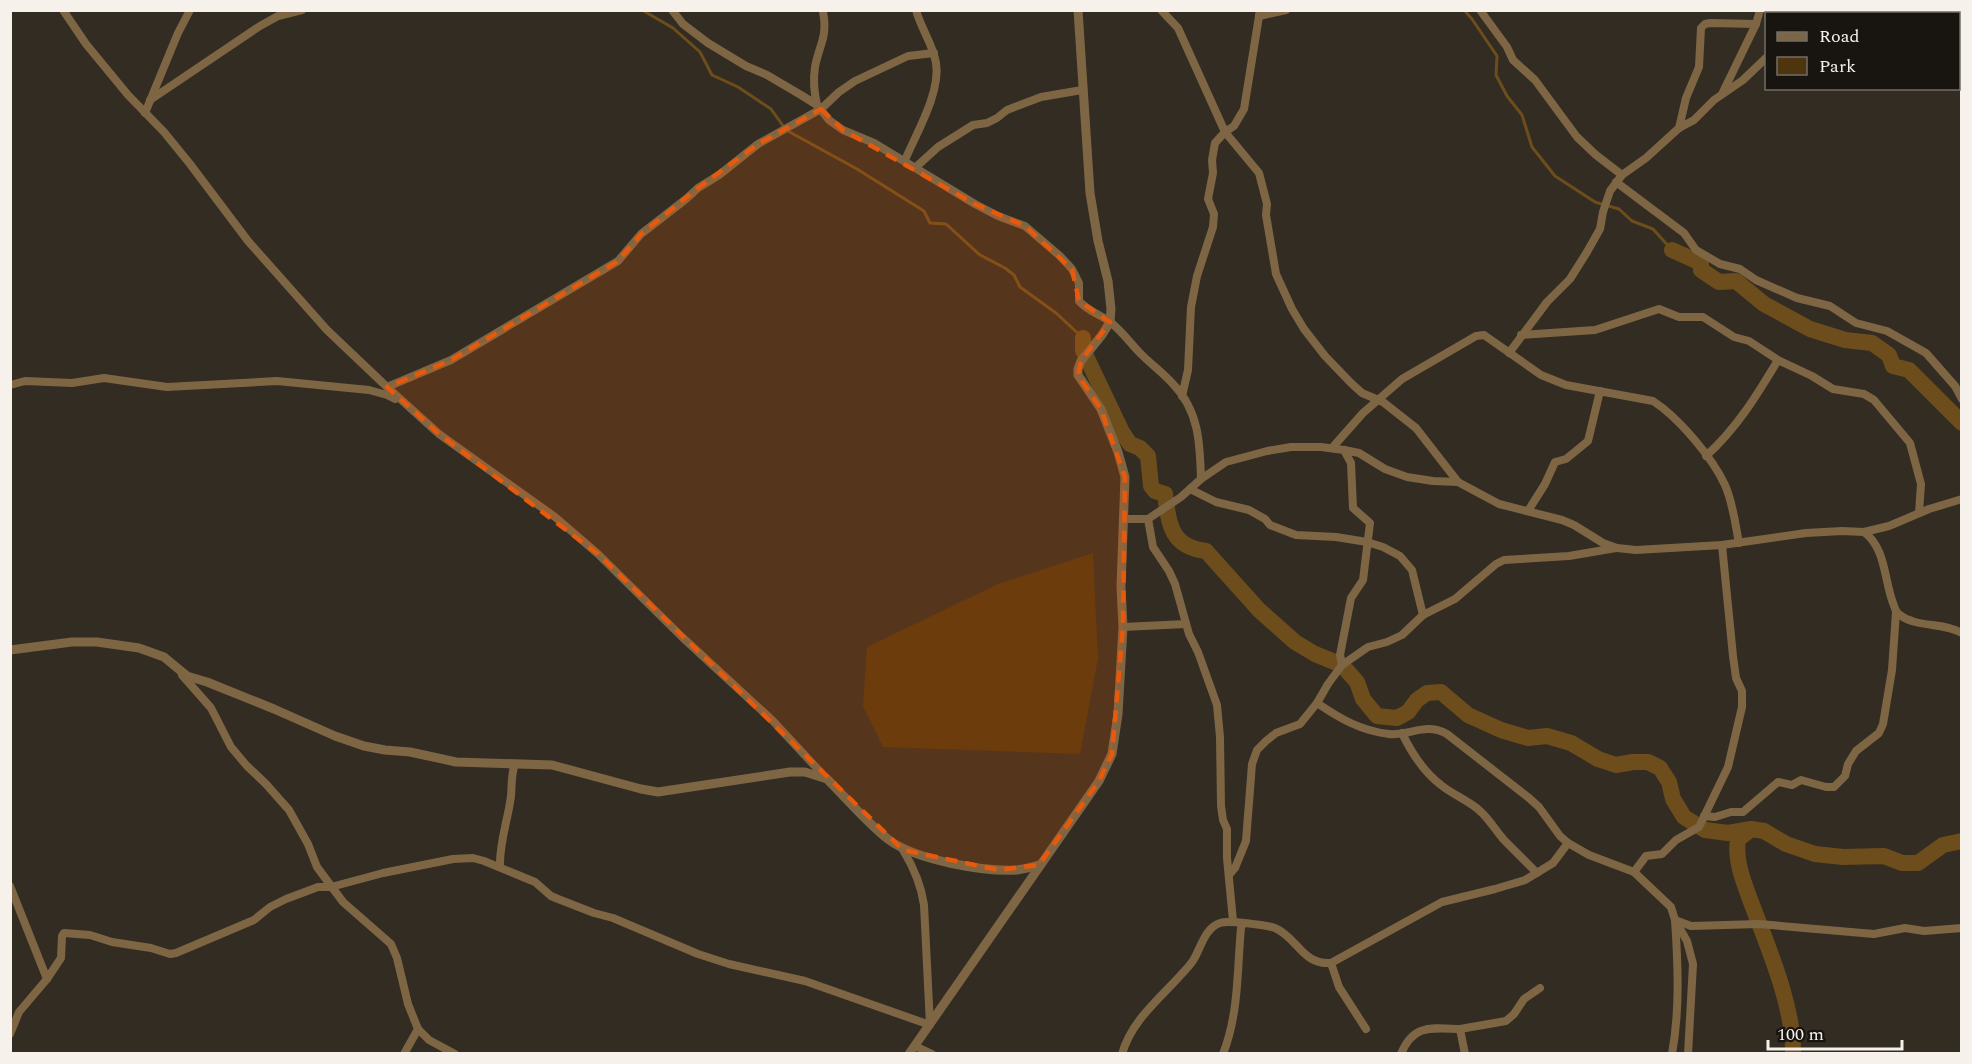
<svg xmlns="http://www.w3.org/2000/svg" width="1972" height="1064" font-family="Spectral,serif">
	<rect width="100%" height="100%" fill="#332c22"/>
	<path fill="#4e350d" d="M1093 553 1098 658 1080 754 883 747 863 706 867 647 998 584Z"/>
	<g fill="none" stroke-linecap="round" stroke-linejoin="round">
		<g stroke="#6d4d1c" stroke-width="3">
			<path d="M642 10 673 28 700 52 712 75 738 87 771 109 786 130 857 169 924 211 930 223 946 224 980 255 1005 268 1014 275 1020 287 1056 313 1083 338"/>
			<path d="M1464 10 1472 19 1497 56 1496 75 1507 96 1522 115 1532 147 1555 176 1595 202 1619 209 1632 221 1653 229 1672 250"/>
		</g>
		<g stroke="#6d4d1c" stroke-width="16">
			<path d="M1672 250 1701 263V270L1719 282 1736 281 1764 304 1810 329 1845 340 1872 343 1889 355 1893 366 1909 370 1962 423"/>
			<path d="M1083 338V350L1122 432 1130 444 1140 448 1148 456 1151 486 1155 491 1165 494C1169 525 1171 547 1206 551L1259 610 1295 642 1315 654 1342 665 1357 682 1363 699 1377 716 1397 718 1408 712 1417 700 1427 693 1441 692 1468 715 1501 730 1528 738 1547 736 1571 743 1598 759 1616 765 1633 762H1648L1660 768 1669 782 1673 799 1684 817 1705 830 1728 833 1751 829 1764 831 1786 844 1815 854 1843 857 1884 856 1902 863H1918L1943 845 1962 841"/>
			<path d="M1750 830 1738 839C1734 862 1746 888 1754 910 1770 952 1794 1009 1793 1054"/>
		</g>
		<g stroke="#7e6644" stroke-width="8">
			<path d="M63 10 86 44 128 95 164 132 190 164 248 241 327 330 387 387 439 434 555 517 598 554 682 637 772 720 826 778"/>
			<path d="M672 10 683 24 708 43 746 66 767 75 801 95 817 105 829 120 843 130 874 143 975 204 998 216 1025 226 1060 256 1072 269 1079 283V301C1088 311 1099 314 1109 321 1122 331 1131 344 1142 355 1152 365 1163 373 1173 384 1199 411 1200 443 1201 479"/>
			<path d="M1161 10 1178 28 1225 132 1259 173 1267 204 1266 215 1276 274 1292 309 1304 329 1325 356 1351 383 1362 393 1383 402 1416 428 1458 482"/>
			<path d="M1480 10 1507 47 1513 60 1535 80 1577 137 1596 155 1622 175"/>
			<path d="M1823 14 1825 10"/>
			<path d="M1259 16 1286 10"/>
			<path d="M1723 92 1756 24 1760 10"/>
			<path d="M150 100 260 26 278 16 302 10"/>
			<path d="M817 105C814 92 813 80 815 67 819 45 828 37 823 12"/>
			<path d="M145 113 178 33 190 10"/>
			<path d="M1679 128 1686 98 1699 67 1701 28 1705 24 1710 23 1756 24"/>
			<path d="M905 160C916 134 941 92 936 63 933 44 921 29 916 10"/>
			<path d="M916 167 938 147 973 125 987 123 997 118 1007 110 1041 97 1082 90"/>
			<path d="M1616 182 1684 233 1696 250 1720 264 1740 269 1756 280 1797 298 1830 306 1856 323 1887 331 1926 353 1955 386 1962 399"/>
			<path d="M1521 335 1595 330 1659 309 1679 317H1703L1734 337 1749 341 1778 360"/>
			<path d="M1509 353 1547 302 1570 279 1587 252 1600 229 1603 212 1610 191 1622 175 1646 158 1679 128 1694 120 1714 100 1743 80 1766 58"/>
			<path d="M10 385 25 381 72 383 104 378 167 387 277 381 369 390 387 395 395 399"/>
			<path d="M387 387 451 360 618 261 641 234 686 199 698 188 719 175 758 144 821 109 839 92 855 81 908 56 934 53"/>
			<path d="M1182 396 1188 370 1191 307 1197 276 1213 227 1214 214 1208 199 1213 173 1212 160 1215 143 1225 132 1234 126 1244 109 1260 10"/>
			<path d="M1332 448 1363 413 1402 379 1476 336 1484 335 1541 375 1566 385 1653 401C1678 417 1712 457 1725 485 1733 503 1735 523 1739 543"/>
			<path d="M1706 456C1737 428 1757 395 1778 360L1812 376 1833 389 1864 394 1874 400 1910 443 1921 484 1919 513"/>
			<path d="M1190 489 1216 502 1249 510 1265 519 1270 525 1296 535 1336 537 1367 542 1383 547 1400 556 1412 570 1423 615"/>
			<path d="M1528 511 1545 484 1555 462 1566 459 1588 441 1600 391"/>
			<path d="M1123 519H1148L1181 497 1201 479 1226 462 1267 451 1291 447H1321L1344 450 1359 453 1385 469 1407 477 1433 481 1458 482 1499 504 1562 520 1574 525 1603 543 1617 548 1636 550 1722 545 1806 533 1842 531 1864 532 1889 526 1929 509 1962 499"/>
			<path d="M1148 519 1153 547 1169 571 1175 584 1189 634 1198 652 1217 705 1220 737 1221 806 1223 820 1227 829V858L1233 921"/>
			<path d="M1864 532C1886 548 1884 580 1893 603 1895 608 1895 612 1900 615 1917 628 1943 622 1962 633"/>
			<path d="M1123 627 1186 624"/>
			<path d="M1342 665 1340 655 1351 598 1363 580 1370 523 1353 508 1351 463 1344 450"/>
			<path d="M182 675 211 708 231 747 247 766 266 784 289 810 308 844 317 867 343 902 391 944 397 958 408 1004 418 1029 429 1040 455 1054"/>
			<path d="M1317 703C1339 718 1361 731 1389 734 1410 736 1425 722 1447 734L1529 798 1539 807 1560 836 1568 843 1589 855 1634 872 1671 907 1675 920 1687 941 1693 964 1688 1054"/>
			<path d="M1402 733C1411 752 1424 772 1441 785 1453 795 1468 800 1480 811 1490 820 1495 830 1504 840 1515 851 1526 862 1537 873"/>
			<path d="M1704 816 1715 817 1731 812H1743L1778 782 1792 785 1801 780 1826 787H1834L1845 776 1848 764 1856 751 1879 733 1883 724 1892 670 1896 612"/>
			<path d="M500 867C499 843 508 820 511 796 512 785 511 774 515 764"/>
			<path d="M1634 872 1646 856 1662 854 1676 840 1699 827 1728 767 1742 707V691L1736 678 1733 656 1722 545"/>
			<path d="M1229 875 1235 868 1246 841 1252 764 1257 750 1266 741 1276 733 1300 724 1317 703 1328 684 1342 665 1368 647 1387 642 1402 635 1423 615 1455 599 1496 564 1504 560 1569 556 1616 548"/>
			<path d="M10 886 47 979"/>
			<path d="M1331 963 1442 902 1495 889 1525 880 1553 863 1568 843"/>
			<path d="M10 1034 19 1012 47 979 61 958 62 936 64 933 90 935 112 942 151 948 170 954 176 953 254 920 270 907 286 899 318 887H331L383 873 453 859 473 858 484 861 535 882 551 896 558 899 594 913 613 918 698 954 729 964 805 981 930 1025 924 905C921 884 914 868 903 850"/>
			<path d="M915 1046 932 1054"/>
			<path d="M404 1054 418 1029"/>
			<path d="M1122 1054C1131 1022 1157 1001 1179 977 1184 971 1190 966 1194 959 1201 947 1205 928 1220 923 1228 920 1266 925 1275 928 1298 938 1302 965 1331 963L1339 987 1366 1029"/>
			<path d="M1223 1054C1239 1013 1237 971 1241 928L1243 923"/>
			<path d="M1401 1054C1413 1024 1431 1028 1460 1029"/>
			<path d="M1465 1054 1460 1029 1506 1021 1514 1014 1524 999 1540 988"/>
			<path d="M1672 1054C1680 1010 1678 964 1675 920L1691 926 1759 924 1874 934 1905 928 1924 931 1962 928"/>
		</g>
		<g stroke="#7e6644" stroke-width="9">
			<path d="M10 650 72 642H97L139 648 164 657 187 676 207 682 274 709 335 736 364 746 385 750 410 752 456 762 552 765 641 789 658 792 790 772H805L827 779C846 798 869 825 889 840 916 860 984 872 1017 870 1024 869 1032 867 1039 865"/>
			<path d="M909 1054 1099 781 1112 754 1118 714 1123 627 1121 587 1125 477 1118 452 1101 409 1078 375V369L1081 361 1102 335 1110 322 1111 309 1108 281 1098 241 1090 193 1078 10"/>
		</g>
	</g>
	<path fill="#e8590c" fill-opacity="0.2" stroke="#e8590c" stroke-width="4.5" stroke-dasharray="12 8" stroke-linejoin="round" d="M821 109 843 130 975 204 1025 226 1072 269 1079 301 1110 322 1081 361 1078 375 1101 409 1125 477 1123 627 1112 754 1099 781 1039 865 999 870 903 850 598 554 439 434 387 387 451 360 618 261 641 234 698 188 758 144Z"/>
	<rect width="1972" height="1064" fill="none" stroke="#f6f1eb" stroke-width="24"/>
	<rect x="1765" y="12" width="195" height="78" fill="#181511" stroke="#716d68" stroke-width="1.5"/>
	<rect x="1777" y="32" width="30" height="9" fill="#7e6644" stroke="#716d68" stroke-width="1.5"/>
	<text x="1819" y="42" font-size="18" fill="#f6f1eb">Road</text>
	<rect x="1777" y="57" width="30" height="18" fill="#4e350d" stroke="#716d68" stroke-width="1.5"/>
	<text x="1819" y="72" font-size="18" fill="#f6f1eb">Park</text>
	<path d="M1768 1040v9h134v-9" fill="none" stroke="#f6f1eb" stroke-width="3"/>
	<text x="1777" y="1040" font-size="18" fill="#f6f1eb" stroke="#181511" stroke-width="4.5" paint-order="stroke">100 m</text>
</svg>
